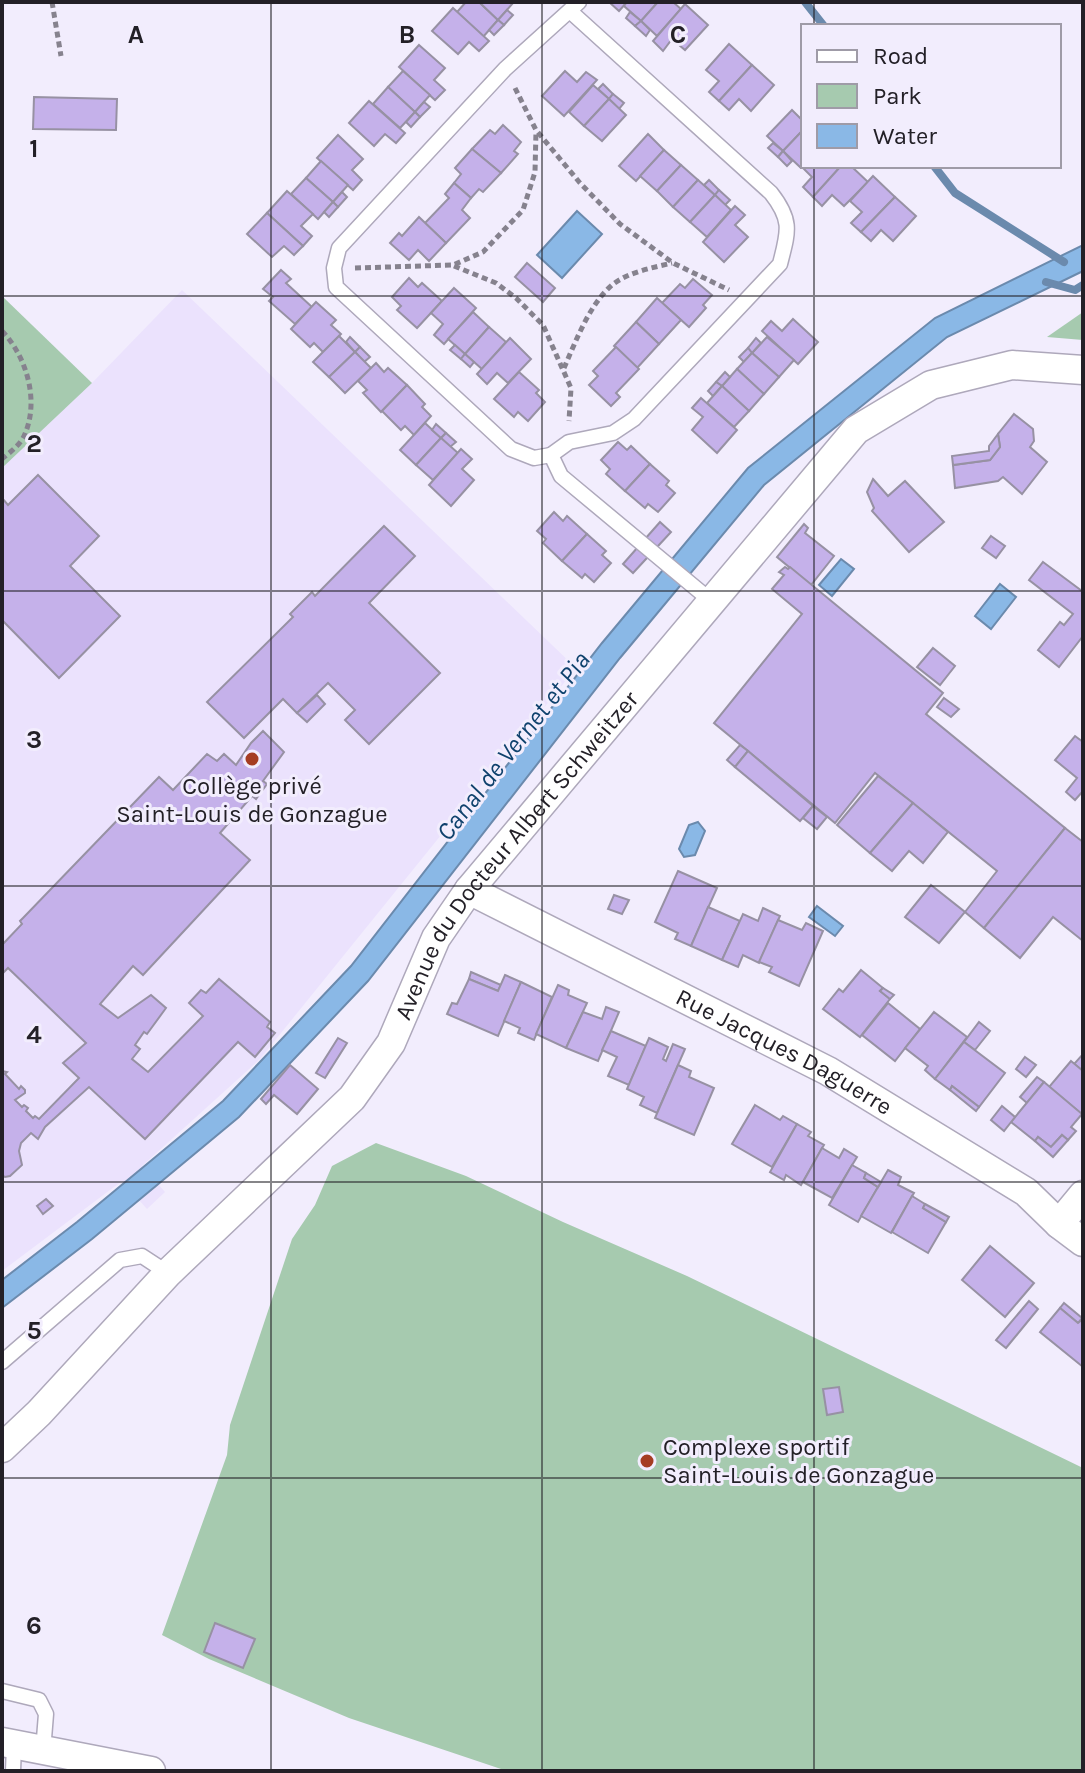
<svg xmlns="http://www.w3.org/2000/svg" width="1085" height="1773" font-family="Karla,sans-serif">
	<rect width="100%" height="100%" fill="#f2edfd"/>
	<path fill="#ebe2fd" d="M182 290 576 668 260 1059 142 1166 165 1192 147 1209 122 1181 2 1271V468L92 383Z"/>
	<g fill="#a6caaf">
		<path d="M2 296 92 383 2 468Z"/>
		<path d="M1083 312V340L1047 337Z"/>
		<path d="M376 1143 466 1176 563 1222 687 1276 1083 1468V1771H507L349 1718 209 1659 162 1635 227 1455 230 1425 292 1239 315 1205 332 1166Z"/>
	</g>
	<g fill="#8ab8e6" stroke="#6b8aad" stroke-width="2">
		<path d="M577 211 602 234 562 278 537 255Z"/>
		<path d="M1083 245V271L947 337 764 485 620 658 368 981 239 1117 92 1239 2 1308V1280L77 1222 223 1101 351 966 602 643 748 468 935 318Z"/>
		<path d="M841 559 854 569 832 596 819 585Z"/>
		<path d="M1000 584 1016 597 991 629 975 616Z"/>
		<path d="M698 822 705 831 695 855 684 857 679 849 689 825Z"/>
		<path d="M817 906 843 926 835 936 809 917Z"/>
	</g>
	<g fill="none" stroke-linecap="round" stroke-linejoin="round">
		<g stroke="#6b8aad" stroke-width="8">
			<path d="M805 2 824 26"/>
			<path d="M934 166 955 193 1064 262"/>
			<path d="M1046 282 1075 290 1083 285"/>
		</g>
	</g>
	<g fill="#c5b1ea" stroke="#9791a3" stroke-width="2">
		<path d="M466 2H479L498 20 483 37 457 12Z"/>
		<path d="M479 2H512L513 3 498 20Z"/>
		<path d="M609 2H627L619 11Z"/>
		<path d="M627 2H658L641 21 624 6Z"/>
		<path d="M658 2H673L681 9 657 36 641 21Z"/>
		<path d="M685 4 708 25 685 50 672 39 663 51 653 41Z"/>
		<path d="M453 8 489 41 479 51 469 42 458 54 432 31Z"/>
		<path d="M507 10 513 15 504 25 498 20Z"/>
		<path d="M630 12 641 21 635 26 626 18Z"/>
		<path d="M498 20 504 25 494 35 489 30Z"/>
		<path d="M641 21 650 30 646 36 635 26Z"/>
		<path d="M729 44 752 65 719 101 709 92 719 81 706 70Z"/>
		<path d="M419 45 445 68 434 80 445 90 435 100 399 67Z"/>
		<path d="M752 65 774 85 751 111 739 99 729 110 719 101Z"/>
		<path d="M403 71 430 95 415 112 388 87Z"/>
		<path d="M565 71 577 82 586 72 597 80 564 116 542 96Z"/>
		<path d="M603 84 613 94 609 99 598 89Z"/>
		<path d="M593 85 609 99 584 126 569 112Z"/>
		<path d="M388 87 415 112 400 128 373 104Z"/>
		<path d="M613 94 624 103 619 109 609 99Z"/>
		<path d="M34 97 117 99 116 130 33 129Z"/>
		<path d="M609 99 626 115 602 141 584 126Z"/>
		<path d="M369 101 405 133 396 143 385 134 374 146 349 123Z"/>
		<path d="M424 102 430 107 420 117 415 112Z"/>
		<path d="M792 110 803 121V130L783 151 767 136Z"/>
		<path d="M415 112 420 117 411 127 406 122Z"/>
		<path d="M503 125 521 142 514 151 518 154 501 173 472 149 490 130 495 134Z"/>
		<path d="M803 130V164L800 167 783 151Z"/>
		<path d="M648 134 664 150 636 181 619 166Z"/>
		<path d="M338 135 363 159 352 170 362 180 353 190 317 158Z"/>
		<path d="M773 143 783 151 778 157 768 148Z"/>
		<path d="M472 149 501 173 483 192 479 189 471 198 454 183 461 174 455 168Z"/>
		<path d="M664 150 681 165 657 191 640 176Z"/>
		<path d="M783 151 792 161 787 166 778 157Z"/>
		<path d="M321 161 348 185 333 202 306 178Z"/>
		<path d="M803 164V166H841L813 197 803 187 812 177 801 166Z"/>
		<path d="M681 165 698 180 673 207 657 191Z"/>
		<path d="M841 166H851L868 182 844 206 832 195 822 206 813 197Z"/>
		<path d="M873 176 895 197 861 232 851 223 862 212 850 201Z"/>
		<path d="M306 178 333 202 318 219 291 194Z"/>
		<path d="M698 180 715 195 690 222 673 207Z"/>
		<path d="M709 180 719 190 715 195 704 185Z"/>
		<path d="M454 183 471 198 462 210 470 218 446 243 425 223 449 198 445 194Z"/>
		<path d="M719 190 730 200 725 205 715 195Z"/>
		<path d="M287 191 313 214 301 226 312 236 303 246 267 213Z"/>
		<path d="M342 192 347 197 338 207 333 202Z"/>
		<path d="M715 195 731 210 707 237 690 222Z"/>
		<path d="M895 197 916 216 893 241 881 230 871 241 861 232Z"/>
		<path d="M333 202 338 207 329 217 324 212Z"/>
		<path d="M735 206 745 215 735 225 748 237 724 262 703 242Z"/>
		<path d="M267 213 303 246 294 255 284 246 272 257 247 234Z"/>
		<path d="M419 217 446 243 429 261 418 250 409 260 390 243 399 233 402 236Z"/>
		<path d="M527 263 555 288 543 302 515 277Z"/>
		<path d="M281 270 291 279 286 283 312 307 295 324 269 301 273 297 263 289Z"/>
		<path d="M409 278 418 287 422 283 442 301 417 328 397 310 401 306 392 297Z"/>
		<path d="M693 279 712 295 703 305 706 308 689 327 662 303 680 284 685 288Z"/>
		<path d="M454 288 476 308 444 344 434 335 443 324 431 313Z"/>
		<path d="M657 298 681 320 659 344 636 322Z"/>
		<path d="M316 302 336 320 331 325 341 334 323 352 314 343 310 347 291 329Z"/>
		<path d="M473 312 489 327 465 354 448 339Z"/>
		<path d="M793 319 818 342 798 364 762 331 771 321 782 331Z"/>
		<path d="M636 322 659 344 637 368 614 346Z"/>
		<path d="M489 327 506 342 482 369 465 354Z"/>
		<path d="M339 336 355 352 329 377 313 362Z"/>
		<path d="M350 337 360 347 355 352 346 342Z"/>
		<path d="M767 337 794 360 779 377 752 353Z"/>
		<path d="M510 338 531 359 508 383 497 373 487 384 477 374Z"/>
		<path d="M756 338 761 343 752 353 748 348Z"/>
		<path d="M455 345 465 354 461 359 450 350Z"/>
		<path d="M360 347 370 357 364 362 355 352Z"/>
		<path d="M616 347 639 369 616 393 620 397 611 406 589 385 598 376 593 371Z"/>
		<path d="M748 348 752 353 744 362 739 357Z"/>
		<path d="M355 352 371 368 345 393 329 377Z"/>
		<path d="M752 353 779 377 764 394 737 369Z"/>
		<path d="M465 354 474 362 470 367 461 359Z"/>
		<path d="M376 363 384 372 388 368 407 385 381 412 363 393 367 390 358 381Z"/>
		<path d="M737 369 764 394 749 411 722 386Z"/>
		<path d="M519 372 539 390 536 393 545 402 528 421 518 412 514 417 494 399Z"/>
		<path d="M725 372 730 377 722 386 716 382Z"/>
		<path d="M716 382 722 386 713 396 708 391Z"/>
		<path d="M407 385 425 404 422 407 431 416 414 435 405 426 401 430 382 411Z"/>
		<path d="M722 386 749 411 734 427 707 403Z"/>
		<path d="M701 398 737 430 717 453 692 430 703 417 692 408Z"/>
		<path d="M1014 414 1033 429 1034 441 1030 447 1047 462 1022 494 1003 477 998 481 955 488 953 465 990 460 1000 447 998 434Z"/>
		<path d="M425 423 441 438 416 465 400 450Z"/>
		<path d="M436 424 446 433 441 438 432 430Z"/>
		<path d="M446 433 456 442 450 447 441 438Z"/>
		<path d="M998 434 1000 447 990 460 953 465 952 456 989 451V446Z"/>
		<path d="M441 438 458 453 433 480 416 465Z"/>
		<path d="M618 442 627 450 631 446 650 464 625 491 606 474 610 469 601 460Z"/>
		<path d="M461 449 472 459 462 469 474 480 451 506 429 485Z"/>
		<path d="M650 464 669 481 666 485 675 493 658 512 648 504 645 508 625 491Z"/>
		<path d="M38 475 99 536 70 566 120 616 59 678 2 620V498L8 505Z"/>
		<path d="M873 479 888 496 905 481 944 522 909 552 872 511 874 508 867 492Z"/>
		<path d="M554 512 563 521 567 516 587 534 562 561 543 543 546 539 537 531Z"/>
		<path d="M660 522 671 532 633 573 623 564Z"/>
		<path d="M804 524 808 528 805 533 834 556 811 585 777 557Z"/>
		<path d="M384 526 415 556 369 603 440 673 369 744 345 720 355 710 328 683 297 713 283 699 244 738 207 702 293 617 290 614 312 592 315 596Z"/>
		<path d="M587 534 606 551 602 555 611 563 594 582 585 574 582 578 562 561Z"/>
		<path d="M991 536 1005 546 996 558 982 548Z"/>
		<path d="M1043 562 1082 591 1083 589V636L1059 667 1038 650 1060 622 1064 625 1073 614 1029 580Z"/>
		<path d="M785 567 788 569 790 567 943 693 926 714 1065 828 984 928 965 912 997 871 875 773 835 823 714 723 802 614 772 589 784 575 779 572Z"/>
		<path d="M933 648 955 666 940 685 917 667Z"/>
		<path d="M317 695 325 704 307 722 297 713Z"/>
		<path d="M944 698 959 709 951 717 937 707Z"/>
		<path d="M263 731 284 752 263 781 267 784 256 799 252 796 220 833 250 860 143 975 133 966 100 1004 118 1018 151 995 166 1008 147 1034 144 1032 135 1045 140 1049 132 1059 148 1072 203 1016 189 1003 201 990 206 993 219 979 270 1022 267 1027 275 1033 255 1057 238 1042 145 1139 89 1087 45 1127 38 1139 31 1133 21 1143 19 1151 22 1165 10 1176 5 1177 2 1175V1071L7 1072 5 1074 19 1089 21 1086 25 1090V1093L15 1100 22 1107 24 1105 28 1108 26 1111 33 1118 35 1116 39 1119 79 1078 63 1063 86 1043 8 968 4 972 2 970V945L22 924 20 921 23 918 159 777 173 790 207 754 217 761 224 754 236 765 251 743Z"/>
		<path d="M1075 736 1083 742V791L1075 800 1066 792 1077 778 1055 760Z"/>
		<path d="M740 745 748 751 735 767 727 760Z"/>
		<path d="M748 751 813 806 800 821 735 767Z"/>
		<path d="M878 776 913 803 870 853 837 825Z"/>
		<path d="M913 803 948 832 923 863 909 851 892 871 870 853Z"/>
		<path d="M813 806 827 817 817 829 803 818Z"/>
		<path d="M1065 828 1083 842V941L1053 917 1020 958 984 928Z"/>
		<path d="M678 871 717 888 691 946 675 939 678 933 655 922Z"/>
		<path d="M931 885 965 912 939 943 905 917Z"/>
		<path d="M614 895 629 900 622 914 608 909Z"/>
		<path d="M708 907 740 921 722 960 691 946Z"/>
		<path d="M763 908 780 916 759 963 743 955 738 967 722 960 743 914 758 921Z"/>
		<path d="M778 920 802 930 806 923 823 931 799 986 769 972 772 967 759 962Z"/>
		<path d="M861 970 883 988 880 991 890 999 860 1037 823 1009 839 989 843 992Z"/>
		<path d="M471 972 501 985 498 991 469 979Z"/>
		<path d="M505 975 521 982 498 1036 447 1014 452 1003 457 1004 469 979 498 991Z"/>
		<path d="M521 982 552 997 534 1040 518 1033 520 1028 504 1021Z"/>
		<path d="M558 985 569 990 568 995 587 1003 566 1048 536 1034Z"/>
		<path d="M883 988 894 995 890 999 880 991Z"/>
		<path d="M888 1003 920 1029 895 1061 862 1035Z"/>
		<path d="M606 1007 619 1012 598 1061 566 1048 583 1012 602 1019Z"/>
		<path d="M934 1012 967 1037 935 1079 925 1070 928 1066 905 1048Z"/>
		<path d="M979 1022 990 1031 975 1050 964 1042Z"/>
		<path d="M611 1031 646 1046 629 1085 608 1076 617 1057 602 1050Z"/>
		<path d="M338 1038 347 1043 325 1078 316 1073Z"/>
		<path d="M649 1038 668 1047 663 1059 666 1061 673 1044 685 1049 657 1113 640 1105 644 1097 627 1089Z"/>
		<path d="M964 1042 1005 1073 979 1107 952 1086 950 1090 935 1079Z"/>
		<path d="M1083 1054V1071L1074 1064Z"/>
		<path d="M1025 1057 1036 1065 1026 1077 1016 1069Z"/>
		<path d="M1071 1061 1083 1071V1115L1049 1087Z"/>
		<path d="M290 1065 318 1089 297 1114 274 1095 266 1104 261 1099Z"/>
		<path d="M678 1065 691 1071 689 1077 714 1088 694 1135 655 1118Z"/>
		<path d="M1037 1077 1044 1082 1027 1103 1020 1097Z"/>
		<path d="M1044 1082 1082 1114 1071 1127 1076 1131 1068 1140 1062 1135 1051 1147 1038 1137 1035 1141 1011 1122Z"/>
		<path d="M952 1086 979 1107 976 1111 950 1090Z"/>
		<path d="M755 1105 780 1120 783 1116 797 1124 772 1167 732 1144Z"/>
		<path d="M1002 1106 1015 1117 1004 1131 991 1120Z"/>
		<path d="M797 1124 811 1132 808 1136 824 1145 801 1185 786 1175 784 1180 770 1172Z"/>
		<path d="M1062 1135 1068 1140 1053 1157 1035 1141 1038 1137 1051 1147Z"/>
		<path d="M822 1148 839 1158 844 1149 857 1157 832 1198 803 1182Z"/>
		<path d="M852 1165 866 1173 864 1178 878 1187 858 1222 829 1205Z"/>
		<path d="M888 1170 901 1177 898 1185 914 1193 891 1233 861 1216Z"/>
		<path d="M866 1173 881 1182 878 1187 864 1178Z"/>
		<path d="M912 1196 925 1204 923 1208 946 1222 928 1253 892 1232Z"/>
		<path d="M46 1199 53 1206 43 1214 37 1206Z"/>
		<path d="M925 1204 949 1217 946 1222 923 1208Z"/>
		<path d="M990 1246 1034 1283 1005 1317 962 1280Z"/>
		<path d="M1029 1301 1038 1309 1006 1348 996 1340Z"/>
		<path d="M1064 1303 1082 1318 1078 1323 1060 1308Z"/>
		<path d="M1060 1308 1078 1323 1083 1319V1367L1040 1332Z"/>
		<path d="M839 1387 843 1412 827 1415 823 1389Z"/>
		<path d="M215 1623 255 1639 243 1668 204 1652Z"/>
	</g>
	<g fill="none" stroke-linecap="round" stroke-linejoin="round">
		<g stroke="#aea8bb" stroke-width="17">
			<g id="service">
				<path d="M579 2 505 69 339 248 334 268 336 287 511 449 534 458 551 455 561 476 710 600"/>
				<path d="M551 455 569 442 613 433 634 419 780 264C788 232 793 221 771 193L571 12"/>
				<path d="M2 1362 120 1260 142 1256 168 1273"/>
				<path d="M2 1691 39 1700 46 1714 43 1751"/>
				<path d="M13 1771 14 1745"/>
			</g>
		</g>
		<g stroke="#aea8bb" stroke-width="31">
			<g id="minor">
				<path id="s1" d="M469 890 828 1071 1026 1192 1059 1224 1083 1242"/>
				<path d="M1059 1224 1083 1195"/>
				<path id="s2" d="M2 1448 39 1413 168 1273 352 1098 391 1043 436 938 469 890 856 430 931 385 1012 365 1083 370"/>
				<path d="M2 1742 151 1771"/>
			</g>
		</g>
		<g stroke="#86828e" stroke-width="5" stroke-dasharray="6 4" stroke-linecap="butt">
			<path d="M52 2 61 56"/>
			<path d="M515 88 536 130 580 183 620 224 673 263 729 290"/>
			<path d="M454 266 496 283 516 298 543 325 571 388 569 421"/>
			<path d="M355 268 453 265 483 252 523 210 535 172 536 131"/>
			<path d="M2 331C27 357 40 402 24 436 20 445 9 453 2 459"/>
			<path d="M564 368C576 341 589 305 612 285 628 272 652 268 672 263"/>
		</g>
		<use href="#service" stroke="#fff" stroke-width="14"/>
		<use href="#minor" stroke="#fff" stroke-width="28"/>
	</g>
	<path fill="none" stroke="#232027" stroke-width="2" stroke-opacity="0.55" d="M271 2V1771M542 2V1771M814 2V26M814 166V1771M2 296H1083M2 591H1083M2 886H1083M2 1182H1083M2 1478H1083"/>
	<g fill="#a53d22" stroke="#f2edfd" stroke-width="3">
		<circle cx="252" cy="759" r="8"/>
		<circle cx="647" cy="1461" r="8"/>
	</g>
	<g text-anchor="middle" dominant-baseline="central" stroke-width="6" stroke-linejoin="round" paint-order="stroke">
		<g font-size="24" fill="#232027" stroke="#f2edfd">
			<text x="252" y="786">Collège privé<tspan x="252" dy="28">Saint-Louis de Gonzague</tspan></text>
			<text x="663" y="1447" text-anchor="start">Complexe sportif<tspan x="663" dy="28">Saint-Louis de Gonzague</tspan></text>
		</g>
		<g font-size="24" fill="#232027" stroke="#f2edfd">
			<text stroke="none"><textPath href="#s2" startOffset="790">Avenue du Docteur Albert Schweitzer</textPath></text>
			<text stroke="none"><textPath href="#s1" startOffset="354">Rue Jacques Daguerre</textPath></text>
		</g>
		<g font-size="26" font-style="italic" fill="#0f426d" stroke="#f2edfd">
			<text transform="translate(513 746) rotate(-52)">Canal de Vernet et Pia</text>
		</g>
	</g>
	<g font-size="26" text-anchor="middle" font-weight="bold" fill="#232027" stroke="#f2edfd" stroke-width="6" stroke-linejoin="round" paint-order="stroke">
		<text x="136" y="43">A</text>
		<text x="407" y="43">B</text>
		<text x="678" y="43">C</text>
		<text x="34" y="157">1</text>
		<text x="34" y="452">2</text>
		<text x="34" y="748">3</text>
		<text x="34" y="1043">4</text>
		<text x="34" y="1339">5</text>
		<text x="34" y="1634">6</text>
	</g>
	<rect width="1085" height="1773" fill="none" stroke="#232027" stroke-width="8"/>
	<rect x="801" y="24" width="260" height="144" fill="#f2edfd" stroke="#9f9ba7" stroke-width="2"/>
	<rect x="817" y="50" width="40" height="12" fill="#ffffff" stroke="#9f9ba7" stroke-width="2"/>
	<text x="873" y="64" font-size="24" fill="#232027">Road</text>
	<rect x="817" y="84" width="40" height="24" fill="#a6caaf" stroke="#9f9ba7" stroke-width="2"/>
	<text x="873" y="104" font-size="24" fill="#232027">Park</text>
	<rect x="817" y="124" width="40" height="24" fill="#8ab8e6" stroke="#9f9ba7" stroke-width="2"/>
	<text x="873" y="144" font-size="24" fill="#232027">Water</text>
</svg>
